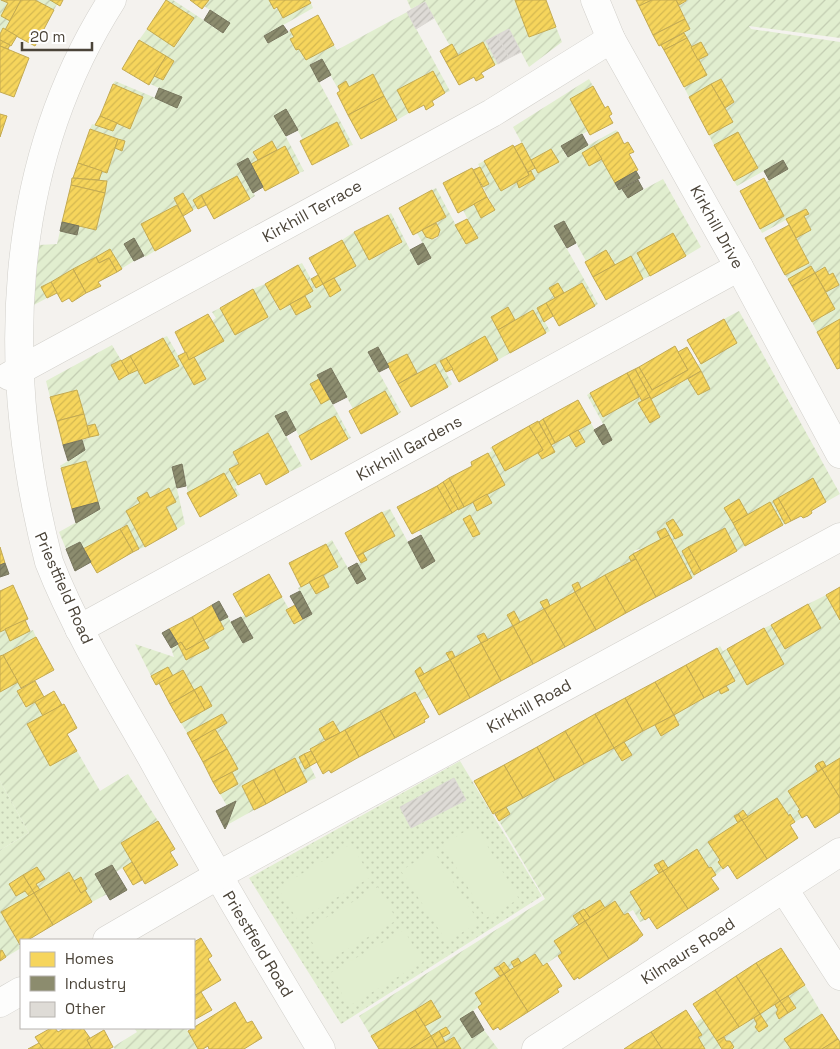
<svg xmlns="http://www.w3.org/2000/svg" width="840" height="1049" font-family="'Space Grotesk',sans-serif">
	<defs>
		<pattern id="grass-dots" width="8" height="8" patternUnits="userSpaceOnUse" patternTransform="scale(1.25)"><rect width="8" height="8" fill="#e1eecf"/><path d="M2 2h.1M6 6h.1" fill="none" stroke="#c3cdb2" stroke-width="1.8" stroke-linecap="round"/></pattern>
		<pattern id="garden-furrows" width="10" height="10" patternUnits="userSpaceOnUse" patternTransform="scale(1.25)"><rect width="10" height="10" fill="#e1eecf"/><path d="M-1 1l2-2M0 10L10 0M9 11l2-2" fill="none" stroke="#c3cdb2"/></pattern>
		<pattern id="homes-hatch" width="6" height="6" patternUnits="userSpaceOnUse" patternTransform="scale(1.25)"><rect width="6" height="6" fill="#f6d55c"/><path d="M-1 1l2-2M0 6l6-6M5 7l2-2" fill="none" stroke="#d4b851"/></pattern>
		<pattern id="industry-hatch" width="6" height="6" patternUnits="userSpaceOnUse" patternTransform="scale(1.25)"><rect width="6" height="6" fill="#8c8c6e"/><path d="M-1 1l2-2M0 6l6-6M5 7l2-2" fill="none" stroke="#74745b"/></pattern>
		<pattern id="building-hatch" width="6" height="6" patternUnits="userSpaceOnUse" patternTransform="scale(1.25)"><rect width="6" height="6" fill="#dedbd6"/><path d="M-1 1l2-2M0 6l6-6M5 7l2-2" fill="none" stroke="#c0bdb8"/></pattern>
	</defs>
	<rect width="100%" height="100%" fill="#f4f2ee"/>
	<g fill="url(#grass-dots)">
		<path d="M460 761 542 896 341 1024 249 878Z"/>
		<path d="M0 781 29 833 0 850Z"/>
	</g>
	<g fill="url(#garden-furrows)" fill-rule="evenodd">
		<path d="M0 0 8 3 10 21 5 30 3 29 0 34Z"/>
		<path d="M35 0H50L57 4 54 10Z"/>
		<path d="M166 0H173L223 33 229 23 204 6 209 0H269L274 9 311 3 313 8 264 36 268 43 290 31 294 37 290 40 296 50 299 49 306 60 334 45 337 50 407 12 450 91 445 93 432 71 397 90 409 113 397 120 373 74 349 87 345 82 338 86 340 92 321 59 310 65 353 145 349 146 337 122 303 140 286 110 275 116 304 171 299 173 285 146 277 150 272 141 253 151 258 160 251 164H237L255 196 250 199 237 176 194 200 198 208 193 210 183 193 174 198 177 205 141 224 155 251 145 257 134 238 124 244 134 261 121 269 110 249 41 287 47 298 32 306 39 245 57 244 60 231 77 235 79 226 96 230 107 181 99 180 102 171 107 173 115 148 122 150 125 141 90 129 92 124 113 131 117 123 130 129 143 98 113 84 115 81 177 107 182 98 150 84 154 76 163 80 174 61 139 40 147 29 175 47 193 18Z"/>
		<path d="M407 0H515L529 37 556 27 562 42 529 67 509 29 486 41 498 64 495 65 483 42 458 55 453 45 450 46 425 2 411 9Z"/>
		<path d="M686 0H840V38L749 26 751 29 840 42V319L817 332 812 322 835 309 826 292 839 285 833 273 829 275 825 267 815 273 811 266 788 279 785 275 809 263 796 238 811 230 804 216 809 214 806 209 762 233 760 229 766 182 788 169 783 160 737 186 734 181 758 168 738 132 714 145 709 135 733 122 725 108 734 102 721 79 689 97 684 87 706 75 684 33 690 29 679 5 686 2Z"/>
		<path d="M589 79 593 86 570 99 588 131 561 146 567 157 616 130 618 132 582 153 589 166 602 159 619 190 622 189 628 198 663 179 701 247 686 256 673 233 637 253 650 276 643 279 630 257 615 265 606 250 586 261 564 221 554 226 598 304 595 306 582 283 564 293 558 283 550 288 555 298 537 308 550 331 546 333 533 310 515 320 508 308 491 317 510 353 498 360 485 337 440 361 452 384 448 387 435 364 417 373 407 354 387 364 368 353 401 412 398 414 385 392 353 409 331 368 317 375 319 379 311 384 330 399 351 438 348 439 335 416 299 436 286 411 276 417 302 466 289 472 268 433 233 452 239 464 229 469 238 485 235 487 240 495 237 496 224 473 188 493 182 465 172 467 185 524 177 529 166 507 176 502 169 488 150 498 147 492 137 498 140 503 126 511 145 547 139 549 126 525 83 549 79 542 66 549 59 532 100 509 86 461 61 468 60 466 85 450 82 440 99 435 95 424 87 426 77 390 50 397 46 381 112 345 121 360 111 365 119 380 138 370 146 384 178 366 163 338 167 336 195 385 205 379 194 357 223 341 212 321 216 318 212 312 220 308 235 335 253 289 265 284 279 310 290 304 296 315 311 306 305 296 313 291 298 265 302 263 316 288 323 284 330 296 341 290 334 278 356 266 342 240 354 232 369 260 402 243 388 215 391 213 418 265 431 258 417 233 422 230 426 237C440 243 442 233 436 223L446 217 432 190 436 188 466 244 477 238 463 210 474 204 481 217 495 210 483 187 489 184 478 164 484 161 501 191 517 182 520 188 535 179 531 171 535 168 539 173 558 162 551 149 531 160 513 127Z"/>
		<path d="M739 311 840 494 826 502 813 479 773 501 785 524 783 525 770 502 748 515 739 500 725 508 745 546 737 551 725 528 682 551 695 576 692 578 664 528 657 532 661 540 640 551 639 549 634 551 635 554 629 557 631 561 581 588 578 582 572 585 575 592 550 606 547 599 544 609 520 622 513 611 507 615 513 626 488 640 484 633 478 636 481 643 455 657 452 651 447 653 450 660 424 674 420 668 415 670 429 697 420 701 415 692 340 733 333 721 320 728 325 740 299 757 310 766 316 778 307 782 294 758 242 786 254 810 227 825V806L220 794 238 784 232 772 237 769 215 729 227 722 222 714 187 733 181 723 212 706 194 690 183 670 173 676H151L135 644 174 657 171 648 178 644 186 660 208 648 204 640 224 629 220 621 228 617 243 643 253 637 241 617 244 615 246 617 282 597 289 609 286 611 294 624 312 614 298 588 309 582 316 594 329 587 323 575 338 567 326 544 332 540 357 584 366 579 357 563 367 560 363 553 395 536 382 512 390 509 422 568 435 561 419 530 473 502 477 510 492 503 487 494 505 485 488 453 492 451 490 448 492 447 506 471 538 453 542 459 555 452 551 445 569 435 576 447 585 442 578 430 591 423 603 445 612 440 587 395 590 393 603 417 639 397 642 401 638 403 650 423 660 417 651 399 688 379 698 395 710 389 698 365 737 343 724 319ZM470 515 480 533 474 537 463 519ZM673 519 683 535 675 539 666 523Z"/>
		<path d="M826 595 840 620V758L826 766 822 761 815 766 818 772 788 791 800 810 798 811 802 818 795 822 791 815 789 816 777 798 748 817 743 810 735 816 738 823 709 842 720 860 718 862 723 869 716 875 711 867 709 868 697 849 668 868 663 860 654 865 659 873 630 892 642 911 640 913 645 920 640 922 633 910 624 915 615 901 605 908 600 900 574 916 579 925 554 941 562 953 543 966 535 954 521 963 517 958 511 962 514 967 510 970 504 962 495 968 500 976 475 993 482 1004 473 1011 472 1037 484 1030 498 1049H461L454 1037 445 1042 443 1037 449 1033 446 1027 431 1036 425 1026 440 1017 431 1000 371 1036 359 1016 545 899 499 821 510 814 506 807 614 748 622 761 632 755 624 742 655 725 661 736 679 725 674 715 719 690 721 694 729 690 726 686 735 681 717 648 720 646 723 651 727 649 747 685 784 664 764 628 771 625 785 649 821 628 808 604Z"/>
		<path d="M5 629 10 640 33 630 36 637 0 656V632Z"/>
		<path d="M18 682 21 688 17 691 25 707 35 702 43 716 27 725 50 766 77 751 100 791 128 774 158 821 121 843 132 862 116 872 112 865 96 874 107 894 92 902 85 890 87 889 81 877 74 881 69 873 40 890 36 884 44 879 37 867 9 883 16 896 25 891 29 896 1 912 21 948 6 957 2 950 0 951V850L29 833 0 781V692Z"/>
		<path d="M805 985 822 1014 785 1039 791 1049H732L734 1047 730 1041H726L724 1037 754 1018 757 1024 756 1027 759 1032 768 1026 760 1014 775 1005 778 1010 776 1013 780 1019 796 1008 788 996Z"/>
		<path d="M702 1018 722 1049H705L698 1037 702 1035 695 1023Z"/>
		<path d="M134 1028H186L198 1049H115L113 1047 137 1032Z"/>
	</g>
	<g fill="#e1eecf">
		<path d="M475 825 519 899 486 918 443 845Z"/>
		<path d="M351 844 371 877 298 921 278 888Z"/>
		<path d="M433 850 479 922 447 942 401 871Z"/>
		<path d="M378 887 397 920 324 963 305 930Z"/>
		<path d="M404 930 423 962 349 1006 330 973Z"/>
	</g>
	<g fill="url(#homes-hatch)" stroke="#c3aa52">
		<path d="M1 0H21L10 21 1 16 8 3Z"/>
		<path d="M21 0H35L54 10 35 46 5 30Z"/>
		<path d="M50 0H63L60 6Z"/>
		<path d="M166 0 194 18 174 47 147 29Z"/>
		<path d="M190 0H209L202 9Z"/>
		<path d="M269 0H309L311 3 283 18 277 7 274 9Z"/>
		<path d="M515 0H546L556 27 529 37Z"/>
		<path d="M636 0H652L639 6Z"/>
		<path d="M652 0H676L685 19 653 35 639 6Z"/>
		<path d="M676 0H686V1L679 5Z"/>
		<path d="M318 15 334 45 306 60 299 49 296 50 290 39 294 37 290 30Z"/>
		<path d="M685 19 690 29 659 46 653 35Z"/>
		<path d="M3 28 17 36 11 46 0 40V34Z"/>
		<path d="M684 33 687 38 664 50 661 45Z"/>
		<path d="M687 38 707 75 684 87 664 50Z"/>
		<path d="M0 40 10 45 8 49 0 46Z"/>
		<path d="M139 40 166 56 149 85 122 69Z"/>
		<path d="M483 42 495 65 481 73 484 77 476 81 474 77 459 85 446 62Z"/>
		<path d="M701 42 708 55 698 60 691 47Z"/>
		<path d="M452 44 458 55 446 62 440 51Z"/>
		<path d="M0 46 29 58 14 97 0 92Z"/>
		<path d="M166 56 174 61 163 80 154 76Z"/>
		<path d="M433 71 445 93 432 101 434 105 426 110 424 105 409 113 397 90Z"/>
		<path d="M373 74 384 96 348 115 337 93 340 91 338 86 346 81 349 87Z"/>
		<path d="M721 79 734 102 725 108 711 84Z"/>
		<path d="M113 84 143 97 130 129 100 116Z"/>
		<path d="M711 84 733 122 709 135 689 97Z"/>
		<path d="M593 86 605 108 608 106 612 114 609 116 613 123 590 135 570 99Z"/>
		<path d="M384 96 397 120 361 139 348 115Z"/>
		<path d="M0 114 7 116 0 137Z"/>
		<path d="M100 116 117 123 113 131 95 125Z"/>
		<path d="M337 122 349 146 312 165 300 141Z"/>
		<path d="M90 129 118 139 107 173 78 163Z"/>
		<path d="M618 132 624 144 628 142 634 152 629 154 638 170 615 183 594 146Z"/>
		<path d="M738 132 758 168 734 181 714 145Z"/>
		<path d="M118 139 125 141 122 151 115 148Z"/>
		<path d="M272 141 277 150 258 160 253 152Z"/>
		<path d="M522 143 535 168 528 172 514 147Z"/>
		<path d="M513 145 529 175 501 191 484 161Z"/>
		<path d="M285 146 299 173 265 191 251 164Z"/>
		<path d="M594 146 602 159 589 166 582 153Z"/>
		<path d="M551 149 559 162 538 173 531 160Z"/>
		<path d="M78 163 102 171 99 180 73 178Z"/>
		<path d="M480 167 489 184 483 187 473 170Z"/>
		<path d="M472 168 487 197 458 213 443 183Z"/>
		<path d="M531 171 535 179 519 188 517 182 529 175 528 172Z"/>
		<path d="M237 176 250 199 214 219 201 195Z"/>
		<path d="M72 178 107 181 105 193 71 185Z"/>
		<path d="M764 178 784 216 760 229 740 191Z"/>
		<path d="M71 185 105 193 96 230 62 222Z"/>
		<path d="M432 190 446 217 413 235 399 208Z"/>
		<path d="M183 193 193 210 183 216 174 198Z"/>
		<path d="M201 195 206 205 198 209 193 200Z"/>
		<path d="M487 197 495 210 481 218 474 204Z"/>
		<path d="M177 205 191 231 155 251 141 224Z"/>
		<path d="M806 209 809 214 804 216 811 230 796 238 786 219Z"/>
		<path d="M388 215 402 242 369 260 354 232Z"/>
		<path d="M467 219 478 238 466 244 455 225Z"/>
		<path d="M436 223 440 230 438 236 432 239 426 237 422 230Z"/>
		<path d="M789 225 809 263 785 275 765 238Z"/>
		<path d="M673 233 686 256 650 276 637 253Z"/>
		<path d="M342 240 356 266 323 284 309 258Z"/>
		<path d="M110 249 122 269 117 272 109 258 99 263 96 257Z"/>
		<path d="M606 250 615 265 593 277 585 262Z"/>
		<path d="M631 256 643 279 606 300 593 277Z"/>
		<path d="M96 257 99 263 109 258 117 272 98 282 101 286 86 293 73 269Z"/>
		<path d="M298 265 313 291 280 310 265 284Z"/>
		<path d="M811 266 815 273 792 286 788 279Z"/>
		<path d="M825 267 829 275 833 273 839 285 826 292 815 273Z"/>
		<path d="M73 269 86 293 72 302 69 298 62 302 51 282Z"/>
		<path d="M815 273 835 309 812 322 792 286Z"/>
		<path d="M318 275 323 284 316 288 311 279Z"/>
		<path d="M334 278 341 290 330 297 323 284Z"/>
		<path d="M51 282 57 293 47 298 41 287Z"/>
		<path d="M558 283 564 293 555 298 549 288Z"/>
		<path d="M582 283 595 306 559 326 546 303Z"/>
		<path d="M253 289 268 317 235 335 220 308Z"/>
		<path d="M305 296 311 307 296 315 290 304Z"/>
		<path d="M546 303 553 316 544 322 537 308Z"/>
		<path d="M508 307 515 320 498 330 491 317Z"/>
		<path d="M533 310 546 333 510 353 498 330Z"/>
		<path d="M208 314 224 341 189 360 175 332Z"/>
		<path d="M724 319 737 343 701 364 687 340Z"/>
		<path d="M840 319V368L837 369 817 332Z"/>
		<path d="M485 336 498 360 459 382 446 358Z"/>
		<path d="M163 338 179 366 145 384 130 356Z"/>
		<path d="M675 346 688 370 652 390 639 367Z"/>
		<path d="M687 347 701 371 651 399 635 369 639 367 652 390 688 370 678 352Z"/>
		<path d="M186 352 189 360 194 357 206 379 194 385 178 356Z"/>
		<path d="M407 354 417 373 398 384 387 364Z"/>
		<path d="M130 356 138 370 129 374 121 361Z"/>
		<path d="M446 358 453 369 446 372 440 361Z"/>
		<path d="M121 360 129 374 119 380 111 365Z"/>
		<path d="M435 364 448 387 411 407 398 384Z"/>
		<path d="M635 369 650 397 642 401 627 373Z"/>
		<path d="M701 371 710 389 698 395 688 379Z"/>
		<path d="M627 373 639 397 603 417 590 393Z"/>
		<path d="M319 379 330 399 321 404 310 384Z"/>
		<path d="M77 390 84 414 57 421 50 397Z"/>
		<path d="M385 391 398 414 361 434 349 411Z"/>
		<path d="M650 397 660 417 650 423 638 403Z"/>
		<path d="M578 400 591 423 555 443 543 419Z"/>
		<path d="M84 414 90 437 63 445 57 421Z"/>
		<path d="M335 416 348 439 311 460 299 436Z"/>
		<path d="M543 419 555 443 551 445 539 422Z"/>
		<path d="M538 421 555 452 542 459 538 453 543 450 529 426Z"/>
		<path d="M95 424 99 435 90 437 87 426Z"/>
		<path d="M529 426 543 450 505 471 492 447Z"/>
		<path d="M578 430 585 442 576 447 569 435Z"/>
		<path d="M268 433 289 472 266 485 260 473 238 485 229 469 239 464 233 452Z"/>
		<path d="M488 453 505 485 464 507 449 478 472 466 471 462Z"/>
		<path d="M86 461 98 502 72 509 61 468Z"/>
		<path d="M224 473 237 496 200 517 187 493Z"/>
		<path d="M449 478 464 507 458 510 443 482Z"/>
		<path d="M813 478 826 502 811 511 812 513 808 516 803 518 801 516 791 521 778 498Z"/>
		<path d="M443 482 458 509 452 513 437 486Z"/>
		<path d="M437 486 452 513 412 534 397 507Z"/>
		<path d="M169 488 176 502 166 507 177 529 145 547 126 511 140 503 137 498 147 492 150 498Z"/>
		<path d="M487 494 492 503 477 511 473 502Z"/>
		<path d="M778 498 791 521 785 524 773 501Z"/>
		<path d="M739 499 748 515 733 523 724 508Z"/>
		<path d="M770 502 783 525 745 546 733 523Z"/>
		<path d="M382 512 395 536 357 556 345 533Z"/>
		<path d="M470 515 480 534 473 537 463 519Z"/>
		<path d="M673 519 683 535 675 539 666 523Z"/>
		<path d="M127 525 139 549 133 552 120 529Z"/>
		<path d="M665 528 669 535 661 540 657 532Z"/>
		<path d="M725 528 737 551 701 571 688 547Z"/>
		<path d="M120 529 133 552 97 573 83 549Z"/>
		<path d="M669 535 692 578 656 597 633 554Z"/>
		<path d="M326 544 338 567 301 587 289 563Z"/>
		<path d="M0 547 5 563 0 565Z"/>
		<path d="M688 547 701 571 694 575 682 551Z"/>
		<path d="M363 553 367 560 361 563 357 556Z"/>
		<path d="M633 554 636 559 631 561 629 557Z"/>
		<path d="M636 559 656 597 626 613 605 575Z"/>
		<path d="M269 574 282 597 246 617 233 594Z"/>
		<path d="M323 575 329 587 316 594 309 582Z"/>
		<path d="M605 575 626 613 596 630 575 592Z"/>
		<path d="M578 582 581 588 575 592 572 585Z"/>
		<path d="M13 585 28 619 0 632V591Z"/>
		<path d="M840 587V620L826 595Z"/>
		<path d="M575 592 596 630 565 647 544 609Z"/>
		<path d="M547 599 550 606 544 609 540 602Z"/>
		<path d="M808 604 821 628 785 649 771 625Z"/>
		<path d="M212 605 224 629 204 640 192 617Z"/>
		<path d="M295 605 303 619 294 624 286 610Z"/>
		<path d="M544 609 565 647 533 664 513 626Z"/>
		<path d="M514 611 520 622 513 626 507 615Z"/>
		<path d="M192 617 204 640 186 650 181 642 178 644 169 629Z"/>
		<path d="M25 620 30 631 10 641 5 629Z"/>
		<path d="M513 626 533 664 501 681 481 643Z"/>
		<path d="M764 628 784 664 747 685 727 649Z"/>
		<path d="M484 633 488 640 481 643 477 636Z"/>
		<path d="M36 637 54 670 21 688 3 655Z"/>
		<path d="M204 640 209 648 186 660 178 644 181 642 186 650Z"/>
		<path d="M481 643 501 681 470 698 450 660Z"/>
		<path d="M717 648 735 681 704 698 686 665Z"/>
		<path d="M452 651 455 657 450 660 446 653Z"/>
		<path d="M3 655 18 682 0 692V656Z"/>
		<path d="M450 660 470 698 439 715 418 677Z"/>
		<path d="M686 665 704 698 674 715 655 682Z"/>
		<path d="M168 667 173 676 156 685 151 676Z"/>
		<path d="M420 667 424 674 418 677 415 671Z"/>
		<path d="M183 670 194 690 170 704 159 683Z"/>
		<path d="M35 681 44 697 26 707 17 691Z"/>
		<path d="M655 682 674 715 643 731 625 698Z"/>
		<path d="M201 686 212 706 205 710 194 690Z"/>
		<path d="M726 686 729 690 721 694 719 690Z"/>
		<path d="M194 690 205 710 181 723 170 704Z"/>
		<path d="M54 691 62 705 43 716 35 702Z"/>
		<path d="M415 692 429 717 424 720 425 722 395 738 380 711Z"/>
		<path d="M625 698 643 731 614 748 595 714Z"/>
		<path d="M64 704 77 728 67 734 77 751 50 766 27 724Z"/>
		<path d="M380 711 395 738 359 757 345 730Z"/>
		<path d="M222 714 227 723 192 742 187 733Z"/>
		<path d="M595 714 614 748 584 764 565 731Z"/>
		<path d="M674 715 679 725 661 736 655 725Z"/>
		<path d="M333 721 340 733 325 740 319 729Z"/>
		<path d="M215 729 227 749 203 762 192 742Z"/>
		<path d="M345 730 359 757 331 773 329 770 323 774 310 749Z"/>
		<path d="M565 731 584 764 555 780 537 747Z"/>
		<path d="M624 742 632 755 622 761 614 748Z"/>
		<path d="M537 747 555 780 523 798 504 765Z"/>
		<path d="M227 749 238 769 213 782 203 762Z"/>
		<path d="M311 751 317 762 310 766 304 754Z"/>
		<path d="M304 754 310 766 305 769 299 757Z"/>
		<path d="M295 758 307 782 286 793 274 769Z"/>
		<path d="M840 758V798L822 769Z"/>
		<path d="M823 761 826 766 822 769 818 763Z"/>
		<path d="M818 763 822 769 818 772 815 766Z"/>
		<path d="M504 765 523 798 493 814 474 781Z"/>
		<path d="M274 769 286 793 266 804 253 780Z"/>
		<path d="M822 769 840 798V812L815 828 807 815 802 818 798 811 800 810 788 791Z"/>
		<path d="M232 772 238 784 220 794 213 782Z"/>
		<path d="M253 780 266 804 254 810 242 786Z"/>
		<path d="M777 798 789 816 790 814 795 822 790 825 798 838 767 859 742 820Z"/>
		<path d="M506 807 510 814 499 821 495 814Z"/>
		<path d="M743 810 748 817 742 820 738 814Z"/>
		<path d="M738 814 742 820 738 823 734 816Z"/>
		<path d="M742 820 767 859 737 879 728 865 723 869 718 862 720 860 708 842Z"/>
		<path d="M158 821 175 849 170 852 178 865 145 884 121 843Z"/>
		<path d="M697 849 709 868 711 867 716 875 711 878 719 889 688 909 663 871Z"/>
		<path d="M663 860 668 868 663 871 658 863Z"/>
		<path d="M132 862 142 880 133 885 123 868Z"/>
		<path d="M658 863 663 871 659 873 654 865Z"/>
		<path d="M37 867 45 879 36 884 40 890 34 893 23 875Z"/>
		<path d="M663 871 688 909 657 929 649 917 645 920 640 913 642 911 630 892Z"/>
		<path d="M69 872 81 893 85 890 92 902 53 925 34 893Z"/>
		<path d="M23 875 34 893 29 896 25 891 16 896 9 884Z"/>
		<path d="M81 877 87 889 81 893 74 881Z"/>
		<path d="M34 893 53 925 28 940H21L20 945 1 912Z"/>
		<path d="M600 900 605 908 590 918 584 910Z"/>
		<path d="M615 901 624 915 628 913 643 935 638 939V940L609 959 585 921Z"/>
		<path d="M584 909 590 918 585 921 579 912Z"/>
		<path d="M579 912 585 921 579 925 573 916Z"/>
		<path d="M585 921 609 959 579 979 578 977 574 980 558 956 562 953 554 941Z"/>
		<path d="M201 938 212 956 208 959 221 980 194 996V942Z"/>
		<path d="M781 948 805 985 780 1001 756 963Z"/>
		<path d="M2 950 6 957 0 961V951Z"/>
		<path d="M535 954 543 966 547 963 562 986 557 989 559 992 528 1012 504 974Z"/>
		<path d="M518 958 521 963 514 967 511 962Z"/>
		<path d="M504 962 510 970 504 974 499 966Z"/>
		<path d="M756 963 780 1001 760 1014 736 976Z"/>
		<path d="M499 966 504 974 500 976 494 968Z"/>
		<path d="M504 974 528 1012 500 1030 498 1027 493 1030 478 1007 482 1004 475 993Z"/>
		<path d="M736 976 760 1014 739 1027 715 990Z"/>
		<path d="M715 990 739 1027 717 1041 693 1004Z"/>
		<path d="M201 992 212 1010 194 1020V996Z"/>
		<path d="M788 996 796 1008 788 1013 780 1001Z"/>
		<path d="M431 1000 441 1017 425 1026 415 1010Z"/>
		<path d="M780 1001 788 1013 779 1019 776 1013 778 1010 775 1005Z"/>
		<path d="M235 1002 247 1023 252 1021 262 1038 244 1049H209L208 1046 203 1049H198L188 1031Z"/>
		<path d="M415 1010 431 1036 410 1049H379L371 1036Z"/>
		<path d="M686 1010 702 1035 698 1037 705 1049H662L651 1032Z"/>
		<path d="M760 1014 768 1026 759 1032 755 1027 757 1024 754 1018Z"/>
		<path d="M822 1014 838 1039 822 1049H791L784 1039Z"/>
		<path d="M446 1027 450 1033 443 1037 439 1031Z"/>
		<path d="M51 1028H55L58 1032 65 1028H83L90 1038 87 1040 92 1049H43L35 1037Z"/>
		<path d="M104 1030 113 1047 109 1049H92L87 1040Z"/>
		<path d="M439 1031 445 1042 437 1047 431 1036Z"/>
		<path d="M651 1032 662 1049H624L636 1041Z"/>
		<path d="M431 1036 438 1049H410Z"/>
		<path d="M454 1037 461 1049H438L437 1047Z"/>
		<path d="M724 1037 726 1041H730L734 1047 732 1049H722L717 1041Z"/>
		<path d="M838 1039 840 1042V1049H822Z"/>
		<path d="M39 1043 43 1049H28Z"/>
	</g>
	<g fill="url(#industry-hatch)" stroke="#78765e">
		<path d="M210 10 230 23 223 33 204 20Z"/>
		<path d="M283 25 288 32 268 43 264 36Z"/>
		<path d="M322 59 331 75 319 82 310 65Z"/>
		<path d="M159 88 182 97 177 108 155 98Z"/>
		<path d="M286 109 298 130 286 136 274 116Z"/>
		<path d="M582 134 588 145 568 157 561 146Z"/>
		<path d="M248 158 263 187 253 193 237 164Z"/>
		<path d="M783 160 788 169 769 180 764 171Z"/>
		<path d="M636 171 640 178 619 190 615 183Z"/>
		<path d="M638 180 643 189 628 198 622 189Z"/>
		<path d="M564 221 576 243 567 248 554 226Z"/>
		<path d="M62 222 79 226 77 235 60 231Z"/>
		<path d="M134 238 144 256 134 261 124 244Z"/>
		<path d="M423 243 431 258 418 265 410 250Z"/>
		<path d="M378 347 389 367 379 372 368 352Z"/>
		<path d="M331 368 347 397 333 404 317 375Z"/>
		<path d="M286 411 296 430 286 436 275 416Z"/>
		<path d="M604 424 612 440 603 445 594 430Z"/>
		<path d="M82 440 85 450 68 461 63 445Z"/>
		<path d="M182 464 186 486 177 488 172 467Z"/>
		<path d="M98 502 100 509 76 523 72 509Z"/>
		<path d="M421 535 435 561 422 569 408 542Z"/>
		<path d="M80 542 91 562 75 571 66 549Z"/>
		<path d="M5 563 9 574 0 577V565Z"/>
		<path d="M357 563 366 579 357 584 348 568Z"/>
		<path d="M300 591 312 614 303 619 290 596Z"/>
		<path d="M219 601 228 617 220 621 212 605Z"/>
		<path d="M241 617 253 638 243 643 231 622Z"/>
		<path d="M169 629 178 644 171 648 162 633Z"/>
		<path d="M236 801 227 825 225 829 216 811Z"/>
		<path d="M112 865 127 890 110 900 95 874Z"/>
		<path d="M473 1011 484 1030 472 1038 460 1019Z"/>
	</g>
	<g fill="url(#building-hatch)" stroke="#dcd9d4">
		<path d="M425 2 434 18 416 29 407 12Z"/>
		<path d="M509 29 521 52 509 58 497 35Z"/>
		<path d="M497 35 509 58 498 64 486 41Z"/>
		<path d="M454 778 466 800 411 828 400 807Z"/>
	</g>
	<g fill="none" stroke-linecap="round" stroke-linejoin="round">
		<g stroke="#d2d0cb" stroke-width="29">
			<g id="minor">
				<path d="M112 0C5 168 0 373 49 562 76 631 116 695 153 760 207 858 263 953 321 1049"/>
				<path d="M595 0 611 39 739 267 840 454"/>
				<path d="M9 376 492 113 611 39"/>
				<path d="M79 629 739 267"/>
				<path d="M784 889 840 976"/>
				<path d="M107 940 217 876 840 537"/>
				<path d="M0 1003 21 991"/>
				<path d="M536 1049 840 852"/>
			</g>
		</g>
		<use href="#minor" stroke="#fdfdfc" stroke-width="28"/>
	</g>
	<g text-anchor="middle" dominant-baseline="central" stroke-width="5" stroke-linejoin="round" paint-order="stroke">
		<g font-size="16" fill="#4b4439" stroke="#fff">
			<text transform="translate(312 211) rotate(-29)">Kirkhill Terrace</text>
			<text transform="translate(717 227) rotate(61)">Kirkhill Drive</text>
			<text transform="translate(409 448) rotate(-29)">Kirkhill Gardens</text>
			<text transform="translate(64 588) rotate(66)">Priestfield Road</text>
			<text transform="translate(529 706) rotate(-29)">Kirkhill Road</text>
			<text transform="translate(258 944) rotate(59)">Priestfield Road</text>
			<text transform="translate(688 951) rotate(-33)">Kilmaurs Road</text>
		</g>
	</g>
	<rect x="20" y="939" width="175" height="90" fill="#ffffff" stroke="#b7b4b0"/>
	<rect x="30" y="952" width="25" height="15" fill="#f6d55c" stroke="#b7b4b0"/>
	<text x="65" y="964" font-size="15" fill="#4b4439">Homes</text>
	<rect x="30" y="976" width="25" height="15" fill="#8c8c6e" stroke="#b7b4b0"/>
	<text x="65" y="989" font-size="15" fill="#4b4439">Industry</text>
	<rect x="30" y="1002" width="25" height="15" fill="#dedbd6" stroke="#b7b4b0"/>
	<text x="65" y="1014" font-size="15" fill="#4b4439">Other</text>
	<path d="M22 42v8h70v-8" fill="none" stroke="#4b4439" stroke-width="2.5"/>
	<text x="30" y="42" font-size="15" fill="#4b4439" stroke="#ffffff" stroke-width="4" paint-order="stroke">20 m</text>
</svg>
